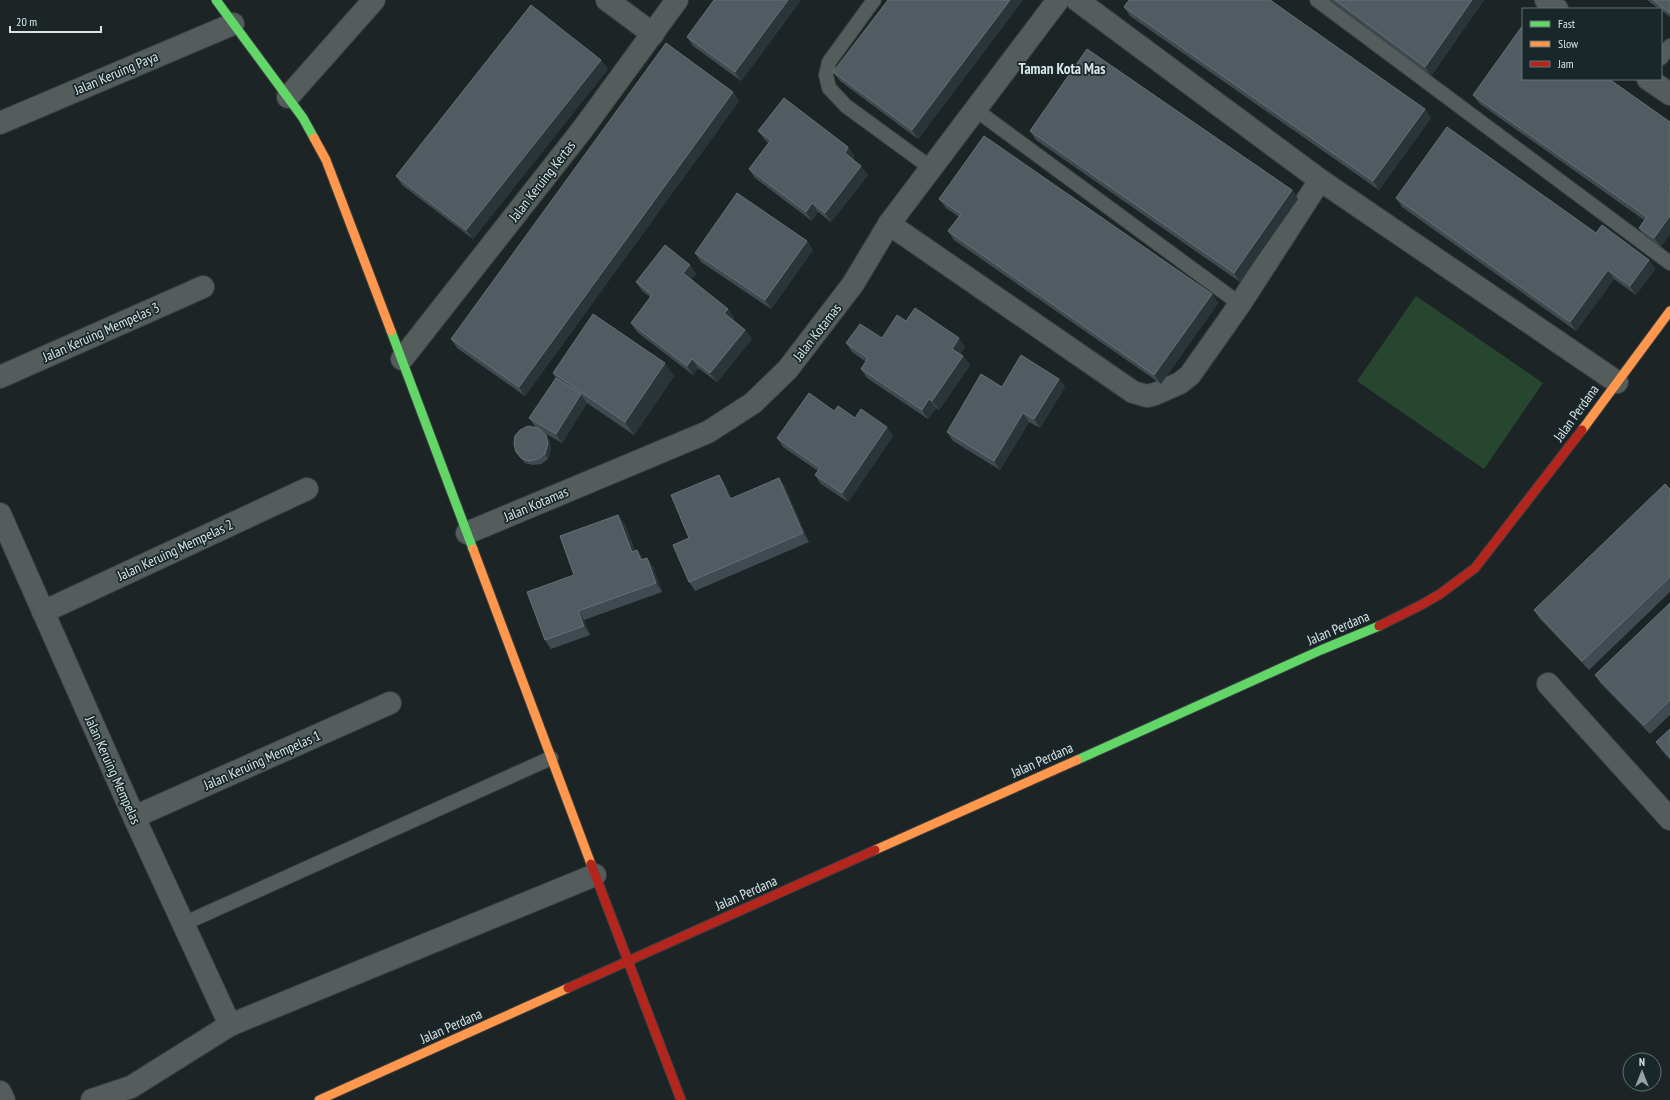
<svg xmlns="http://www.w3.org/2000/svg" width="1670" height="1100" font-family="'PT Sans Narrow',sans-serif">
	<rect width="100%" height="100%" fill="#1c2426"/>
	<path fill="#27462f" d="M1416 296 1543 383 1484 469 1357 381Z"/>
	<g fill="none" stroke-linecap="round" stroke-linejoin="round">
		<g stroke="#373e40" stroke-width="16">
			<g id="lane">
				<path d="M874 0 829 62 826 75 829 88 846 106 931 168"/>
				<path d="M1317 0 1670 263"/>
				<path d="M1661 58 1670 46"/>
				<path d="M976 110 1240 304"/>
				<path d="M183 924 551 758"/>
			</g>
		</g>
		<g stroke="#373e40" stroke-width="24">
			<g id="street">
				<path d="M607 0 653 34"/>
				<path d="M1077 0 1320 180 1617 382"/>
				<path d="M1546 0 1557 9"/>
				<path d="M1648 79 1670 94"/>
				<path d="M288 97 374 0"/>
				<path d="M0 123 233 24"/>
				<path d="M889 224 1133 392 1147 396 1155 394 1180 383 1190 375 1240 304 1320 180"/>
				<path d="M402 359 582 130 677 0"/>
				<path d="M0 377 203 287"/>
				<path d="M0 514 134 817 230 1025"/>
				<path d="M467 533 708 432 753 403 788 369 853 284 889 224 1058 0"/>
				<path d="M43 612 307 489"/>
				<path d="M1548 684 1670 819"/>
				<path d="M134 817 390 703"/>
				<path d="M0 1092 4 1100"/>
				<path d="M92 1100 131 1087 230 1025 595 875"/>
			</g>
		</g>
		<g stroke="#373e40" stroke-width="11">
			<g id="fast">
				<path d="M216 0 303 118 314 138"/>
				<path d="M391 331 473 549"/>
				<path d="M1077 760 1321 650 1379 626"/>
			</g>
		</g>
		<g stroke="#373e40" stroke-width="11">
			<g id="slow">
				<path d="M314 138 326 160 391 331"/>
				<path d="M1582 430 1670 311"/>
				<path d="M473 549 591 864"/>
				<path d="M875 850 1077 760"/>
				<path d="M319 1100 568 988"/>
			</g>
		</g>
		<g stroke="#373e40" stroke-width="11">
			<g id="jam">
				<path d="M1379 626 1421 605 1440 594 1475 568 1582 430"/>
				<path d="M591 864 681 1100"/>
				<path d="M568 988 875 850"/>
			</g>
		</g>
		<use href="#lane" stroke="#545d5c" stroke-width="14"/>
		<use href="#street" stroke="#545d5c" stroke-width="22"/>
		<use href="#fast" stroke="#63d668" stroke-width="9"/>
		<use href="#slow" stroke="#ff974d" stroke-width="9"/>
		<use href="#jam" stroke="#b3261e" stroke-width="9"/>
	</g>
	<g fill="#404b51">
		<path d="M714 0H801L741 81 693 46 687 37Z"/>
		<path d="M888 0H1023L918 139 840 81 833 72Z"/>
		<path d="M1330 0H1484L1431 76Z"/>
		<path d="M1647 0H1670V17L1661 10V9H1659Z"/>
		<path d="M1124 7 1425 109 1431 118 1379 190 1130 16Z"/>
		<path d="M601 60 608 69 473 239 402 185 396 176Z"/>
		<path d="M733 92 739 101 525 396 457 348 451 339Z"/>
		<path d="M1473 95 1670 122 1661 247 1645 237 1639 228 1644 220 1480 104Z"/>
		<path d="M758 131 848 147 854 156 853 159 868 175 831 222 818 212 812 221 755 178 749 169 768 143 765 140Z"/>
		<path d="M1030 131 1292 190 1298 199 1240 282 1036 140Z"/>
		<path d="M1396 198 1596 233 1649 260 1655 269 1636 295 1614 279 1576 331 1402 207Z"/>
		<path d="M939 199 1212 294 1218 303 1161 384 954 240 948 231 959 217 946 208Z"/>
		<path d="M807 241 813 250 771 309 701 262 695 253Z"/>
		<path d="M690 265 696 274 691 280 728 309 734 318 733 320 745 330 752 339 717 382 698 368 693 375 637 332 631 323 650 297 642 291 636 282Z"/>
		<path d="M906 321 965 347 960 354 963 356 970 365 939 410 936 408 928 419 867 378 861 369 866 362 852 352 846 343 882 338Z"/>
		<path d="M553 373 674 376 634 435 587 403 562 443 541 431 546 435 549 439 551 449 548 459 541 464 533 465 525 463 516 452 536 428 529 418 556 378Z"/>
		<path d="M1059 379 1065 387 1040 428 1029 422 1000 470 953 441 947 432 1002 387Z"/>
		<path d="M834 411 855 418 893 436 848 502 821 484 815 475 818 471 783 447 777 438Z"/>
		<path d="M719 475 725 484 732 499 779 478 785 487 809 542 695 591 689 582V538Z"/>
		<path d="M1670 489V592L1589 670 1540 619 1534 610Z"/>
		<path d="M625 524 635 551 644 560 647 558 653 567 662 592 584 620 590 635 551 649 545 640 574 575Z"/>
		<path d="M1670 603V715L1650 734 1601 684 1595 675Z"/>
		<path d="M1670 729V760L1662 751 1656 742Z"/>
	</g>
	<g fill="#2a3539">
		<path d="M788 0H801L741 81 735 72Z"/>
		<path d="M1010 0H1023L918 139 912 130Z"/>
		<path d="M1472 0H1484L1431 76 1425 67Z"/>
		<path d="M601 60 608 69 473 239 466 230Z"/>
		<path d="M733 92 739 101 525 396 519 387Z"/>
		<path d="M1425 109 1431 118 1379 190 1373 181Z"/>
		<path d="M848 147 854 156 851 162 845 153Z"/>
		<path d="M861 166 868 175 831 222 825 213Z"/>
		<path d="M1292 190 1298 199 1240 282 1234 273Z"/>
		<path d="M812 203 818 212 812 221 806 212Z"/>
		<path d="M1670 216V234L1661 247 1654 238Z"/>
		<path d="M807 241 813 250 771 309 765 300Z"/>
		<path d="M1649 260 1655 269 1636 295 1630 286Z"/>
		<path d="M690 265 696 274 689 282 683 273Z"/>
		<path d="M1608 270 1614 279 1576 331 1570 322Z"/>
		<path d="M1212 294 1218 303 1161 384 1154 375Z"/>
		<path d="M728 309 734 318 731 322 724 313Z"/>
		<path d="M745 330 752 339 717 382 710 373Z"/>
		<path d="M959 338 965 347 958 358 952 349Z"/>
		<path d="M963 356 970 365 939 410 932 401Z"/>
		<path d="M692 359 698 368 693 375 687 366Z"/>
		<path d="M665 363 674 376 634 435 625 422Z"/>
		<path d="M1059 379 1065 387 1040 428 1034 419Z"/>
		<path d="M581 394 587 403 562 443 556 434Z"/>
		<path d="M929 399 936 408 928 419 922 410Z"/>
		<path d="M1023 413 1029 422 1000 470 994 461Z"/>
		<path d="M887 427 893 436 848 502 842 493Z"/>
		<path d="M546 435 549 439 551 449 548 459 545 454Z"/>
		<path d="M719 475 725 484 736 508 730 499Z"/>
		<path d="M779 478 785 487 809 542 803 533Z"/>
		<path d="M618 515 625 524 638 561 632 552Z"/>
		<path d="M637 550 644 559 641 560Z"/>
		<path d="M647 558 653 567 662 592 656 583Z"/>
		<path d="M578 611 584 620 590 635 584 626Z"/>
	</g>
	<g fill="#505c61" stroke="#667176">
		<path d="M714 0H788L735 72 687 37Z"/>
		<path d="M888 0H1010L912 130 833 72Z"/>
		<path d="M1129 0H1270L1425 109 1373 181 1124 7Z"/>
		<path d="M1335 0H1472L1425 67Z"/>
		<path d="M1653 0H1670V13Z"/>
		<path d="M531 5 601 60 466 230 396 176Z"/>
		<path d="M1523 25V79H1609L1670 122V187L1669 188H1670V216L1654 238 1639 228 1647 217 1473 95Z"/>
		<path d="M666 43 733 92 519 387 451 339Z"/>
		<path d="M1087 49 1292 190 1234 273 1030 131Z"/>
		<path d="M784 98 848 147 845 153 861 166 825 213 812 203 806 212 749 169 771 140 758 131Z"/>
		<path d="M1447 127 1596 233 1602 225 1649 260 1630 286 1608 270 1570 322 1396 198Z"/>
		<path d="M984 136 1212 294 1154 375 948 231 961 214 939 199Z"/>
		<path d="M737 193 807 241 765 300 695 253Z"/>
		<path d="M665 245 690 265 683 273 728 309 724 313 745 330 710 373 692 359 687 366 631 323 652 295 636 282Z"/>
		<path d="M915 308 959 338 952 349 963 356 932 401 929 399 922 410 861 369 868 358 846 343 860 324 882 338 897 315 906 321Z"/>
		<path d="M593 314 665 363 625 422 553 373Z"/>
		<path d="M1021 355 1059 379 1034 419 1023 413 994 461 947 432 981 374 1002 387Z"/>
		<path d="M556 378 581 394 556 434 529 418Z"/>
		<path d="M809 393 834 411 838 406 855 418 861 409 887 427 842 493 815 475 820 468 777 438Z"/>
		<path d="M528 426 538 428 546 435 548 444 545 454 538 459 530 461 522 459 516 452 514 444 515 436 520 430Z"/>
		<path d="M719 475 730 499 779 478 803 533 689 582 673 545 689 538 671 495Z"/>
		<path d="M1665 484 1670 489V577L1582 661 1534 610Z"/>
		<path d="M618 515 632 552 637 550 641 560 647 558 656 583 578 611 584 626 545 640 527 592 574 575 560 536Z"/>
		<path d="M1670 603V700L1644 725 1595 675Z"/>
		<path d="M1670 729V757L1656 742Z"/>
	</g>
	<g text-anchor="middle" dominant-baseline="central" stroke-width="3.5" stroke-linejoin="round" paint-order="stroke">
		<g font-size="14" fill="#dae4e6" stroke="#18272a">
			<text transform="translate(116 73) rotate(-23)">Jalan Keruing Paya</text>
			<text transform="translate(542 181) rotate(-52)">Jalan Keruing Kertas</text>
			<text transform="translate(101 332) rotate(-24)">Jalan Keruing Mempelas 3</text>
			<text transform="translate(817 332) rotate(-52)">Jalan Kotamas</text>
			<text transform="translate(1576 413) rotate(-54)">Jalan Perdana</text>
			<text transform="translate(536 504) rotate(-23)">Jalan Kotamas</text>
			<text transform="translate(175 550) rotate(-25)">Jalan Keruing Mempelas 2</text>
			<text transform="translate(1338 628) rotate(-23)">Jalan Perdana</text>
			<text transform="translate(262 760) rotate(-24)">Jalan Keruing Mempelas 1</text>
			<text transform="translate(1042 760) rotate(-24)">Jalan Perdana</text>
			<text transform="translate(113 770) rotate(66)">Jalan Keruing Mempelas</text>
			<text transform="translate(746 893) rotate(-24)">Jalan Perdana</text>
			<text transform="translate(451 1026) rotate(-24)">Jalan Perdana</text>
		</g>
		<g font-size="15" font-weight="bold" fill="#dae4e6" stroke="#18272a">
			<text x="1062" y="68">Taman Kota Mas</text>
		</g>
	</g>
	<rect x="1522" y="8" width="140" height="72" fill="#18272a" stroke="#667375"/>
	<rect x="1530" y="21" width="20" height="6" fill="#63d668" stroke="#667375"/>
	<text x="1558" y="28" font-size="12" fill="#dae4e6">Fast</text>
	<rect x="1530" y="41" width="20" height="6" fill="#ff974d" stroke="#667375"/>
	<text x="1558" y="48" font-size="12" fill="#dae4e6">Slow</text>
	<rect x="1530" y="61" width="20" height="6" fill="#b3261e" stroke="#667375"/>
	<text x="1558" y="68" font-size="12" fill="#dae4e6">Jam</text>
	<g transform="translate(1642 1072)"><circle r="19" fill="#18272a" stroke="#667375"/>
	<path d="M0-3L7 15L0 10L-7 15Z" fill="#98a1a3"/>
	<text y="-6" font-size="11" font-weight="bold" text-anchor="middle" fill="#dae4e6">N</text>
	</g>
	<path d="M10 26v6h91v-6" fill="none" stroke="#dae4e6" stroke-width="2"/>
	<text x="16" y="26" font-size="12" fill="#dae4e6" stroke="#18272a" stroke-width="3" paint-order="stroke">20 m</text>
</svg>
